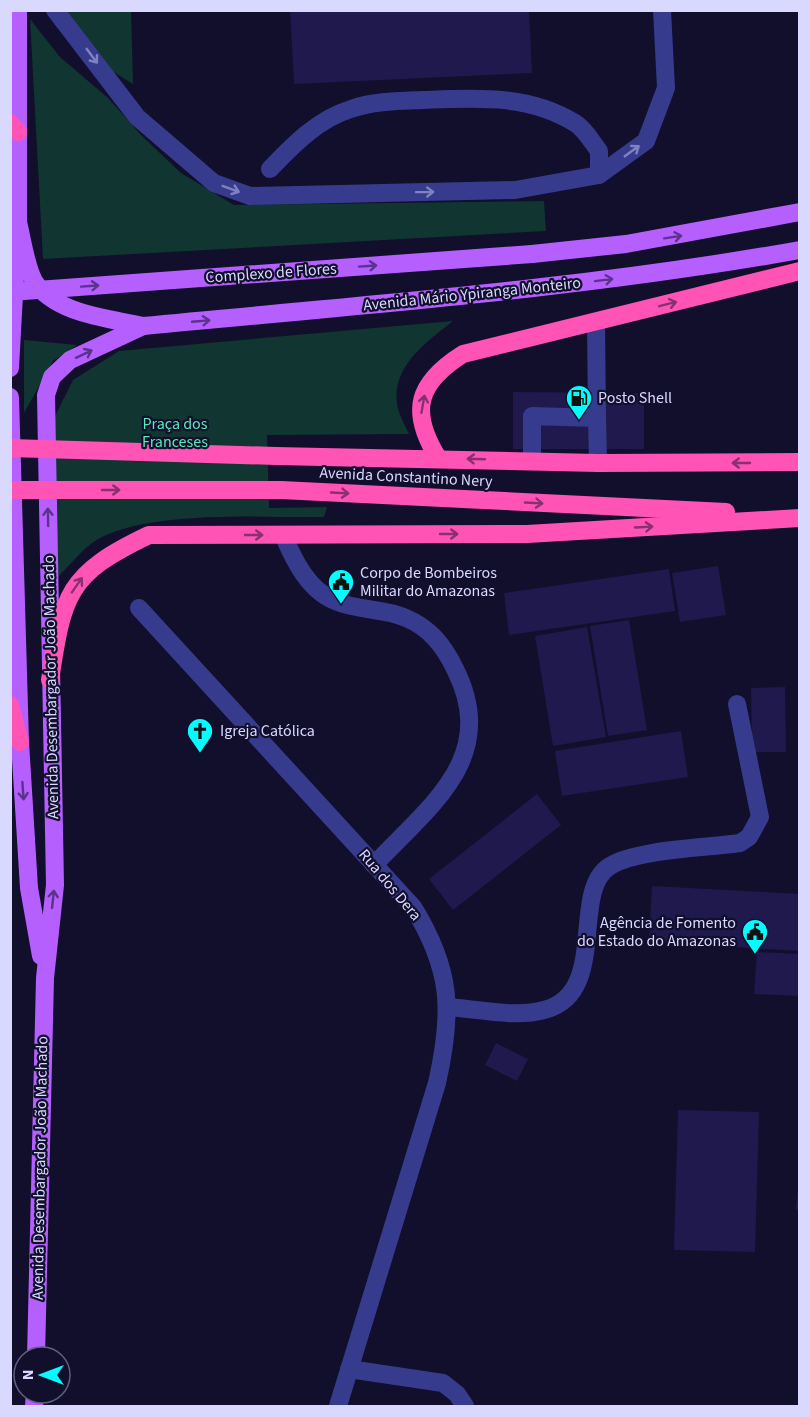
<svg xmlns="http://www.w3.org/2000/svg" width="810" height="1417" font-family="'Source Sans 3',sans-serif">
	<rect width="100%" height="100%" fill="#110f2b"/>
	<g fill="#113531">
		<path d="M66 11H131L133 84 112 71Z"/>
		<path d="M30 19 60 57 108 98 142 136 181 173 234 205 544 201 546 231 43 259Z"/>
		<path d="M453 321C427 342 392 365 397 404 398 413 405 425 409 434L267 435 269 508 327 507 324 517C263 518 142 509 92 543 79 553 67 568 56 579L55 416 73 380 119 351Z"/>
		<path d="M24 340 77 345 53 361 24 413Z"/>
	</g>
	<g fill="#1f194d">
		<path d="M290 10H529L532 73 294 84Z"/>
		<path d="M513 392 644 393V449H513Z"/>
		<path d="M718 566 726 615 680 622 672 573Z"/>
		<path d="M669 569 675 611 509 635 504 593Z"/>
		<path d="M629 620 647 730 608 736 590 626Z"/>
		<path d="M587 627 606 737 553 746 535 636Z"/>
		<path d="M785 687 786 752H752L751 688Z"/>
		<path d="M681 731 688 777 562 796 555 751Z"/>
		<path d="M537 794 561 825 453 910 429 879Z"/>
		<path d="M652 886 800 894V951L649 942Z"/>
		<path d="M757 952 800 954V996L754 994Z"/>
		<path d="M496 1043 528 1059 517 1081 485 1065Z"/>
		<path d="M678 1110 759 1112 755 1252 674 1250Z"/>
		<path d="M798 1186H800V1210L796 1209Z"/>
	</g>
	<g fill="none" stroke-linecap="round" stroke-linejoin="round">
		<g stroke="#363b8d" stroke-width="18">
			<path d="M55 10 137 117 214 183 250 196 515 190 599 175 646 141 666 88 662 10"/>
			<path d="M270 169C293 145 318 119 351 109 374 101 399 101 423 100 477 98 528 94 575 123 585 129 592 142 599 151V175"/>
			<path d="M596 322 597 418"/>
			<path d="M532 461V416L597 418 598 463"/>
			<path d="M283 535C294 560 308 590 335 601 358 611 384 608 406 618 430 628 444 646 455 669 500 758 429 806 374 865"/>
			<path d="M139 608 413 907C452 970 453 1012 437 1083L338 1406"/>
			<path d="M448 1007C477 1009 515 1018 544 1010 610 994 569 891 610 866 637 849 707 848 740 843L749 837 760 817 737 704"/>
			<path d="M349 1369 443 1383 457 1394 465 1406"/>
		</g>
		<g stroke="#b55fff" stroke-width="18">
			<path d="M18 222C22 238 26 267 34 281 55 314 108 318 143 326 362 305 582 289 800 250"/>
			<path d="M532 254 626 244 800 212"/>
			<path d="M10 368 18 222V10"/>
			<path d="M10 397 20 742 29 888 41 956"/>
			<path d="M36 1357 45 978 55 885 46 395 52 377 70 360 143 326"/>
			<path d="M34 1406 35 1393"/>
		</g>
		<g stroke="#ff53b5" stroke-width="18">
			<path d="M10 123 18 132"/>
			<path d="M276 456 598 463 800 462"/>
			<path d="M438 458C409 411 417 383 463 354L800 271"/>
			<path d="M281 490 726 512"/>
			<path d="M50 680C63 594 67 574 149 535L527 534 800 518"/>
			<path d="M10 705 20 742"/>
		</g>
		<path stroke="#b55fff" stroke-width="18" d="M10 292 532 254"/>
		<g stroke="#ff53b5" stroke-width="18">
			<path d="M10 448 276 456"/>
			<path d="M10 490H281"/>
		</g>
	</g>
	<defs><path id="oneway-shaft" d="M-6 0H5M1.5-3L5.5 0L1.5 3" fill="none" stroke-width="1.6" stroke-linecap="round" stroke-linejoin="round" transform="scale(1.5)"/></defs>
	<g stroke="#7f82c0">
		<use href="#oneway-shaft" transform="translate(92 56) rotate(53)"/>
		<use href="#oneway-shaft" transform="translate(632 151) rotate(-36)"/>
		<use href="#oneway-shaft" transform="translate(231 189) rotate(20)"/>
		<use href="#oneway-shaft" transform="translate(425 192) rotate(-1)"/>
	</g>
	<g stroke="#5b338a">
		<use href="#oneway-shaft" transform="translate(673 237) rotate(-9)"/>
		<use href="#oneway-shaft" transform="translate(368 266) rotate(-4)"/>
		<use href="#oneway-shaft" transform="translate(604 280) rotate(-7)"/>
		<use href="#oneway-shaft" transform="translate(90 286) rotate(-4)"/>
		<use href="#oneway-shaft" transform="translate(201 321) rotate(-5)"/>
		<use href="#oneway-shaft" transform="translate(84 354) rotate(-25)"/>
		<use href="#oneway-shaft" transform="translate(48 517) rotate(-91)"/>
		<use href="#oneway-shaft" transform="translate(23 791) rotate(86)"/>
		<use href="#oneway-shaft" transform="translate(53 899) rotate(-84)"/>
	</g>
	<g stroke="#883170">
		<use href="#oneway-shaft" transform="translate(668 304) rotate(-14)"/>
		<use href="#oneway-shaft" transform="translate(423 404) rotate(-80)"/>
		<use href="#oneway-shaft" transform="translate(476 459) rotate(-178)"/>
		<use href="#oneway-shaft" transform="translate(741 463) rotate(180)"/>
		<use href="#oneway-shaft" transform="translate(111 490)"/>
		<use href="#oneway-shaft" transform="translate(340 493) rotate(3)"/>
		<use href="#oneway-shaft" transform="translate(534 503) rotate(3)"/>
		<use href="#oneway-shaft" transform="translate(644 527) rotate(-3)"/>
		<use href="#oneway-shaft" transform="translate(449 534)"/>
		<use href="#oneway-shaft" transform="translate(254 535)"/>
		<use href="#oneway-shaft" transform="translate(77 585) rotate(-55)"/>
	</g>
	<defs>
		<g id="fuel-pin" transform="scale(1.35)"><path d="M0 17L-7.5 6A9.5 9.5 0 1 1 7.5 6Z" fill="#04fcff" stroke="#110f2b"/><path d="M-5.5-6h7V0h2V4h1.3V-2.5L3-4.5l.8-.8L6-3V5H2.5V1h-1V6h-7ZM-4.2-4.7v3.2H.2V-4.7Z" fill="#111"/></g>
		<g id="civic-pin" transform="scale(1.35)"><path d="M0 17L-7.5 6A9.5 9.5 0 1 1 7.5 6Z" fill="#04fcff" stroke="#110f2b"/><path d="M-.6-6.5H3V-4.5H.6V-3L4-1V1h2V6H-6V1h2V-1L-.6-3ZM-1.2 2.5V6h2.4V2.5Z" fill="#111"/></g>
		<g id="church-pin" transform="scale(1.35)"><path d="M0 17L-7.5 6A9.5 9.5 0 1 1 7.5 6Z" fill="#04fcff" stroke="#110f2b"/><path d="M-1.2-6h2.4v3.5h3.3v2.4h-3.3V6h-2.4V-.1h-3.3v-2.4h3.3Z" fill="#111"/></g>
	</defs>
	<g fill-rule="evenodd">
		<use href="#fuel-pin" x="579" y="398"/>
		<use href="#civic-pin" x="341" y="582"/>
		<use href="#church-pin" x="200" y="731"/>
		<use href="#civic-pin" x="755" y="932"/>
	</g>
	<g text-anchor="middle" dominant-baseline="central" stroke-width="4.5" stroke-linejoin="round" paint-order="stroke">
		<g font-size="16" fill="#d9d8ff" stroke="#110f2b">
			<text transform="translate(271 273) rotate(-4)">Complexo de Flores</text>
			<text transform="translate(472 294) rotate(-6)">Avenida Mário Ypiranga Monteiro</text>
			<text transform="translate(406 477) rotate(3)">Avenida Constantino Nery</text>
			<text transform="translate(51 687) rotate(-91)">Avenida Desembargador João Machado</text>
			<text transform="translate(390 885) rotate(50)">Rua dos Dera</text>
			<text transform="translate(40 1168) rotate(-89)">Avenida Desembargador João Machado</text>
		</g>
		<g font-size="16" fill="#d9d8ff" stroke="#110f2b" text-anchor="start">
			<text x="598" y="398">Posto Shell</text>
			<text x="360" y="573">Corpo de Bombeiros<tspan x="360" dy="18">Militar do Amazonas</tspan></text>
			<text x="220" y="731">Igreja Católica</text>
			<text x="736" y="923" text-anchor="end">Agência de Fomento<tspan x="736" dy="18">do Estado do Amazonas</tspan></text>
		</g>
		<g font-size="16" fill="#5ae9b9" stroke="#110f2b">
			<text x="175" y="424">Praça dos<tspan x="175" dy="18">Franceses</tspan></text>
		</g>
	</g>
	<rect width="810" height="1417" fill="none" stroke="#d9d8ff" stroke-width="24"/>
	<g transform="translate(42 1375) rotate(270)"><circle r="28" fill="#110f2b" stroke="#615f80" stroke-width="1.5"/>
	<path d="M0-4.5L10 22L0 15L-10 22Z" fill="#04fcff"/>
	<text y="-9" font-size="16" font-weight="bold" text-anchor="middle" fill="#d9d8ff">N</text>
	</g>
</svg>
